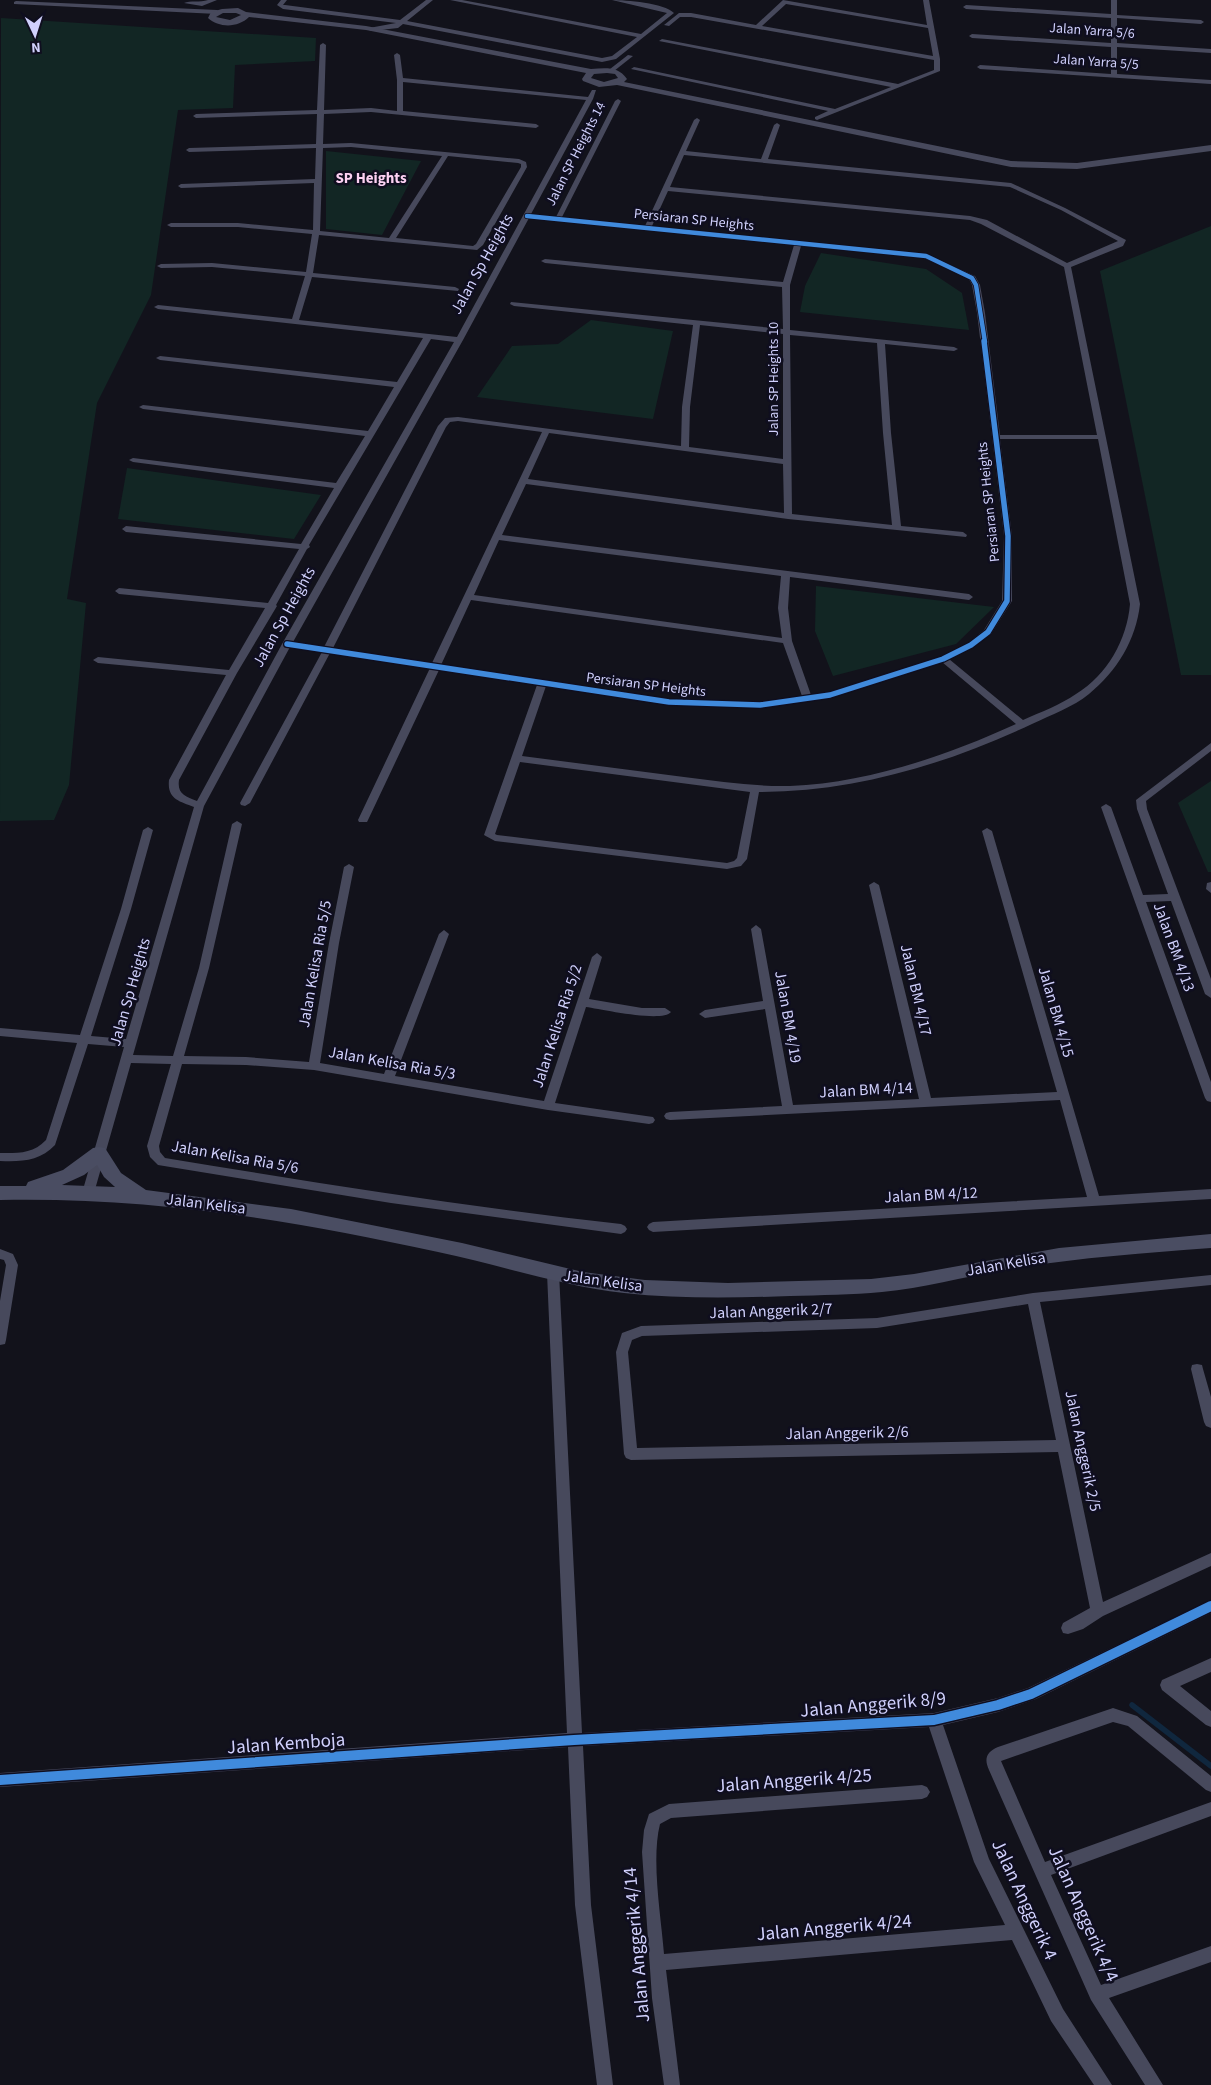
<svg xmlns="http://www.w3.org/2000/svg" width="1211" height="2085" font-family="'Source Sans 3',sans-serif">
	<rect width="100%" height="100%" fill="#12121b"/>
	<g fill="#122624">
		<path d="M1 18 316 38 315 61 235 65 233 108 178 110 151 295 97 403 67 599 86 603 69 785 54 820 0 821Z"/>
		<path d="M326 151 421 161 382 235 326 229Z"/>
		<path d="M1211 226V675H1181L1100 271Z"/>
		<path d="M821 253 926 269 962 293 969 330 800 312 805 286Z"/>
		<path d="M591 320 673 331 653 419 477 397 512 346 558 344Z"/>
		<path d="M127 468 321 495 294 539 118 519Z"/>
		<path d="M816 586 994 607 956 644 833 676 815 631Z"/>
		<path d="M1211 781V872H1208L1178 803Z"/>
	</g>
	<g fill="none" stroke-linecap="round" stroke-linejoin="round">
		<path stroke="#10273e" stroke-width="5.5" d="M1132 1705 1211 1766"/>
		<g fill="#47495c" fill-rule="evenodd">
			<path d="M208 0H217L202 6 184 3C190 0 200 3 208 0Z"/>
			<path d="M281 0H287L283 5H285L400 20 426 0H433L407 21 602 58 612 56 637 37 450 0H462L641 34 667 13 612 0C626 0 664 3 674 13L616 59 602 62 403 24 398 28 371 31 369 30V28L396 23 283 9 277 5Z"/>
			<path d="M783 0 927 25 923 0H929L940 59V71L817 120 815 119V117L828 111 631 69 634 67 835 109 891 87 659 41 662 39 898 84 934 70V60L691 17H680L669 26 664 25 679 13H691L756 25ZM786 4 928 28 933 56 762 26Z"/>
			<path d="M1111 0H1117V15L1201 20 1204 22 1201 24 1117 18V43L1211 49V53L1117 47V74L1211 80V84L980 69 977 67 980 65 1111 74V47L972 38 969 36 972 34 1111 43V18L966 9 963 7 966 5 1111 14Z"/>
			<path d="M16 1 217 10 220 12 217 14 14 4V2Z"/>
			<path d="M323 43 326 45 324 110 371 108 397 111V80L394 55 397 53 400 55 403 78 588 97 592 90H596L593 99 531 214 556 217 615 101 618 99 621 101 562 217 645 226 694 120 697 118 700 120 686 151 761 159 774 125 777 123 780 125 768 159 1011 183 1065 208 1126 240 1123 246 1071 267 1140 604C1136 640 1117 671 1089 694 1073 707 1051 715 1032 724 947 764 854 792 759 792L747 859 741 866 727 869 495 841 484 835 537 685 439 670 368 820 367 822H359L358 820 430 668 330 653 250 803 245 806 241 805 240 803 322 652 290 647 204 806 133 1055 173 1056 199 968 232 824 237 821 242 824 209 968 184 1056 246 1057 309 1062 329 943 344 867 349 864 354 867 339 943 320 1063 384 1074 439 934 444 930 449 934 395 1076 544 1101 592 957 597 953 602 957 589 999 642 1008H665L671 1012C662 1023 601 1009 586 1007L555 1103 653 1117 655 1120 653 1123 649 1124 548 1110 314 1070 246 1065 182 1064 159 1146 160 1152 165 1158C317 1183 468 1207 621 1224L625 1226 627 1229 625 1232 621 1234 391 1203 158 1165 150 1157 147 1146 171 1064 131 1063 94 1193 92 1196H84L82 1193 124 1047 88 1044 55 1145C40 1161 21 1162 0 1161V1153C18 1153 33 1154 46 1140L77 1043 0 1036V1028L80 1035 121 909 143 830 148 827 153 830 131 909 91 1036 126 1039 194 807C179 801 167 799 169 780L226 675 98 663 93 660 98 657 229 670 265 608 119 594 115 591 119 588 268 603 299 549 126 532 122 529 126 526 301 544 334 488 133 462 129 460 133 458 336 483 365 436 143 409 139 407 143 405 368 431 394 387 160 360 156 358 160 356 397 382 423 338 158 309 154 307 158 305 292 319 305 276 212 267 161 268 157 266 161 264 212 263 306 272 312 234 238 227H171L167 225 171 223H238L313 230 314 183 181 188 178 186 181 184 315 179 316 148 189 152 186 150 189 148 316 144 317 114 196 118 193 116 196 114 317 110 320 45ZM403 82 586 100 457 337 299 320 312 277 458 291 459 289 455 287 313 273 319 235 477 250 483 245 527 167 526 162 519 159 351 143 323 144 324 114 371 112 536 128 539 126 536 124 403 111ZM351 147 442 156 389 238 320 231 323 148ZM684 155 1010 187 1061 210 1118 241 1067 263 987 220 970 216 670 187ZM448 156 518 163 521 164V167L476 244 473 246 396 238ZM668 191 970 220 981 224 1064 267 1097 435H1000L985 313 980 285 975 276 926 254 652 226ZM529 218 794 245 783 282 545 259 541 261 545 263 782 287 783 329 511 302 510 304 514 306 693 325 682 407 681 446 458 417 445 418 438 426 324 647 293 642 463 340ZM801 246 924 258 969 279 972 285 977 313 1004 536 1002 601 984 630 968 643 940 657 829 692 811 695 792 641 788 608 790 577 969 600 973 597 969 594 502 535 526 484 788 519 966 537 967 535 963 532 901 526 891 433 885 344 954 351 958 349 954 347 790 330V285ZM700 325 783 334V459L689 447 690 407ZM790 335 877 343 883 433 892 525 792 514ZM431 339 454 342 282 644 197 801C185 796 177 794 179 780L237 673 277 606 276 605 307 549 310 547 309 545ZM458 421 542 432 432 663 333 648 446 427 450 422ZM549 433 783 464 784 513 528 479ZM1000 439H1098L1130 604C1127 640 1107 675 1076 694 1060 705 1041 712 1023 720L949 659 974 647 991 634 1012 601V536ZM499 540 781 576 778 608 782 638 474 595ZM471 600 783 643 802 696 760 702 669 699 441 665ZM942 662 1016 724C946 756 867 783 790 786 754 787 719 781 684 777 630 770 576 763 522 756L546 686 669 705 760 708 830 698ZM520 762 750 792 737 858 734 861 727 863 497 835 495 834Z"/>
			<path d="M628 55 633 56 614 71H610V69Z"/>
			<path d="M1211 743V751L1146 801 1147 809 1211 979V998L1205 994 1171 901 1146 902 1211 1082V1102L1207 1101 1205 1098 1101 807 1106 804 1111 807 1143 895 1168 894 1137 809 1136 800Z"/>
			<path d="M987 828 992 831 1099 1196 1211 1189V1199L653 1232 649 1230 647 1227 649 1224 653 1222 1087 1197 1060 1100 670 1120 666 1119 664 1116 666 1113 670 1112 782 1106 765 1009 705 1018 699 1014 705 1010 763 1001 751 929 756 925 761 929 793 1105 919 1099 869 885 874 882 879 885 931 1098 1057 1092 982 831Z"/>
			<path d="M1211 882V893L1206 889 1207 883Z"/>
			<path d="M0 1249 13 1254 18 1265 6 1340 5 1344 0 1345V1301L6 1265 4 1260 0 1259Z"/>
			<path d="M553 1268 557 1270 559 1273 582 1733 934 1713 998 1698 1028 1688 1211 1600V1613L1036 1699 998 1712 943 1725 989 1859 1063 2009 1112 2085H1094L1051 2021 1012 1940 666 1970 680 2085H664L652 1998 642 1852 644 1830 649 1814 669 1804 922 1785 927 1787 930 1792 927 1797 922 1799 671 1818 660 1824C651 1860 661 1916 664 1954L1005 1925 974 1862 929 1727 583 1746 591 1905 613 2085H597L575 1905 568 1747 0 1787V1773L567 1733 547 1273 549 1270Z"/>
			<path d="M1211 1275V1285L1040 1302 1103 1602 1211 1553V1566L1103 1616 1083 1629 1068 1634 1063 1633 1061 1628 1063 1623 1090 1608 1058 1452 631 1460 626 1458 624 1454 616 1352 622 1333 641 1326 877 1318 1033 1293ZM1028 1304 1056 1440 637 1448 628 1352 632 1340 642 1336 877 1328Z"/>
			<path d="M1197 1364 1202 1365 1203 1369 1211 1397V1428L1206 1426 1204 1422 1191 1369 1192 1365Z"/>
			<path d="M1211 1658V1672L1180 1686 1211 1711V1727L1206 1725 1162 1690 1160 1685 1162 1680Z"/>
			<path d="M1113 1708 1137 1716 1211 1776V1792L1206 1790 1128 1726 1113 1722 1001 1761 1045 1862 1211 1802V1816L1051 1875 1101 1985 1211 1946V1962L1109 1998 1163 2085H1145L1091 2000 989 1770C984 1759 986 1752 998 1747Z"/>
		</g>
		<path fill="#47495c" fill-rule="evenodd" d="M238 8 246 12 366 26 591 69C606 68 618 66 627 79L624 82 1011 161 1077 163 1211 145V151L1077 169 1011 167 617 85 599 87 583 81 582 79 586 73 366 30 249 17C238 28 219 28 208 18L211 12 222 9ZM223 13H236L241 15 230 20 216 17ZM607 73 615 74 618 78 604 82 591 78 594 74Z"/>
		<path fill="#4a4d62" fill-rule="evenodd" d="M99 1147 105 1148 121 1173 146 1190 291 1209 462 1243 583 1272 645 1280 728 1283 871 1279 914 1274 1059 1248 1211 1234V1248C1144 1253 1076 1258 1009 1269 967 1276 925 1288 882 1292 852 1295 821 1295 790 1296 735 1298 679 1299 624 1293 561 1286 500 1265 438 1252 289 1220 153 1197 0 1200V1186H26L28 1182 63 1170 93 1148ZM97 1165 104 1177 115 1187 62 1185 84 1175Z"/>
		<g stroke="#0f0e1f" stroke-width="6">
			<path id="cycleway-far2" d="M527 216 926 256 972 278 976 285 985 342"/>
		</g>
		<g stroke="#0f0e1f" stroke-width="8">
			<path id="cycleway-far1" d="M287 644 669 702 760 705 830 695 943 659 971 645 988 632 1007 601 1008 536 984 341"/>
		</g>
		<g stroke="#0f0e1f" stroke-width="13">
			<path id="cycleway" d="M0 1780 574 1740 934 1720 998 1705 1031 1694 1211 1606"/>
		</g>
		<use href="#cycleway-far2" stroke="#408adc" stroke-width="4.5"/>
		<use href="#cycleway-far1" stroke="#408adc" stroke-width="5.5"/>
		<use href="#cycleway" stroke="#408adc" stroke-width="10"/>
	</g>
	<g text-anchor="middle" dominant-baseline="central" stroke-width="5" stroke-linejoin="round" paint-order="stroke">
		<g font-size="14" fill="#d0d0fc" stroke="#0f0e1f">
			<text transform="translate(1092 31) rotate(4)">Jalan Yarra 5/6</text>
			<text transform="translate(1096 62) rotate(4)">Jalan Yarra 5/5</text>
			<text transform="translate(576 154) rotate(-63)">Jalan SP Heights 14</text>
			<text transform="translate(694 220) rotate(6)">Persiaran SP Heights</text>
			<text transform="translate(774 379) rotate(-90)">Jalan SP Heights 10</text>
			<text transform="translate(989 502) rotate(-96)">Persiaran SP Heights</text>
			<text transform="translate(646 685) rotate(7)">Persiaran SP Heights</text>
		</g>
		<g font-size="15" font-weight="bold" fill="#fcd1f2" stroke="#0f0e1f">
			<text x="371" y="178">SP Heights</text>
		</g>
		<g font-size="16" fill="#d0d0fc" stroke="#0f0e1f">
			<text transform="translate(482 264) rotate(-61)">Jalan Sp Heights</text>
			<text transform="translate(284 617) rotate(-61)">Jalan Sp Heights</text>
			<text transform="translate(1174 947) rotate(70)">Jalan BM 4/13</text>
			<text transform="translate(315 964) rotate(-80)">Jalan Kelisa Ria 5/5</text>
			<text transform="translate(916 990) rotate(77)">Jalan BM 4/17</text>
			<text transform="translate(130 992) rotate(-74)">Jalan Sp Heights</text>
			<text transform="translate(1056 1012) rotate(74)">Jalan BM 4/15</text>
			<text transform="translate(788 1017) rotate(80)">Jalan BM 4/19</text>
			<text transform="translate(557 1026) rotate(-72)">Jalan Kelisa Ria 5/2</text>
			<text transform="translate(392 1063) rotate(10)">Jalan Kelisa Ria 5/3</text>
			<text transform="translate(866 1090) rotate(-3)">Jalan BM 4/14</text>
			<text transform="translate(235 1157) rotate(10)">Jalan Kelisa Ria 5/6</text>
			<text transform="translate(931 1195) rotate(-3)">Jalan BM 4/12</text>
			<text transform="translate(206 1204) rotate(7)">Jalan Kelisa</text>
			<text transform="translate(1006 1264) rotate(-10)">Jalan Kelisa</text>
			<text transform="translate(603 1281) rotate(8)">Jalan Kelisa</text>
			<text transform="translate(771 1311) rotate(-2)">Jalan Anggerik 2/7</text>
			<text transform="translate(847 1433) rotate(-1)">Jalan Anggerik 2/6</text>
			<text transform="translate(1083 1451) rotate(78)">Jalan Anggerik 2/5</text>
		</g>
		<g font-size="19" fill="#d0d0fc" stroke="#0f0e1f">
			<text transform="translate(873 1705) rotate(-5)">Jalan Anggerik 8/9</text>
			<text transform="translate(286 1744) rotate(-4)">Jalan Kemboja</text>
			<text transform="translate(794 1781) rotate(-4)">Jalan Anggerik 4/25</text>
			<text transform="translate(1024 1900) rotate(65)">Jalan Anggerik 4</text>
			<text transform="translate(1083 1914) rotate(66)">Jalan Anggerik 4/4</text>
			<text transform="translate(834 1928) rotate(-5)">Jalan Anggerik 4/24</text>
			<text transform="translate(637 1945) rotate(-95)">Jalan Anggerik 4/14</text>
		</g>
	</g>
	<g transform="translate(35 35) rotate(176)" stroke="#0f0e1f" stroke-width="4" paint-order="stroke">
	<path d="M0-4L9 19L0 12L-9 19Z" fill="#d0d0fc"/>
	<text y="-8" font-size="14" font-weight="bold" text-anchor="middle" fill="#d0d0fc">N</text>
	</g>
</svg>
